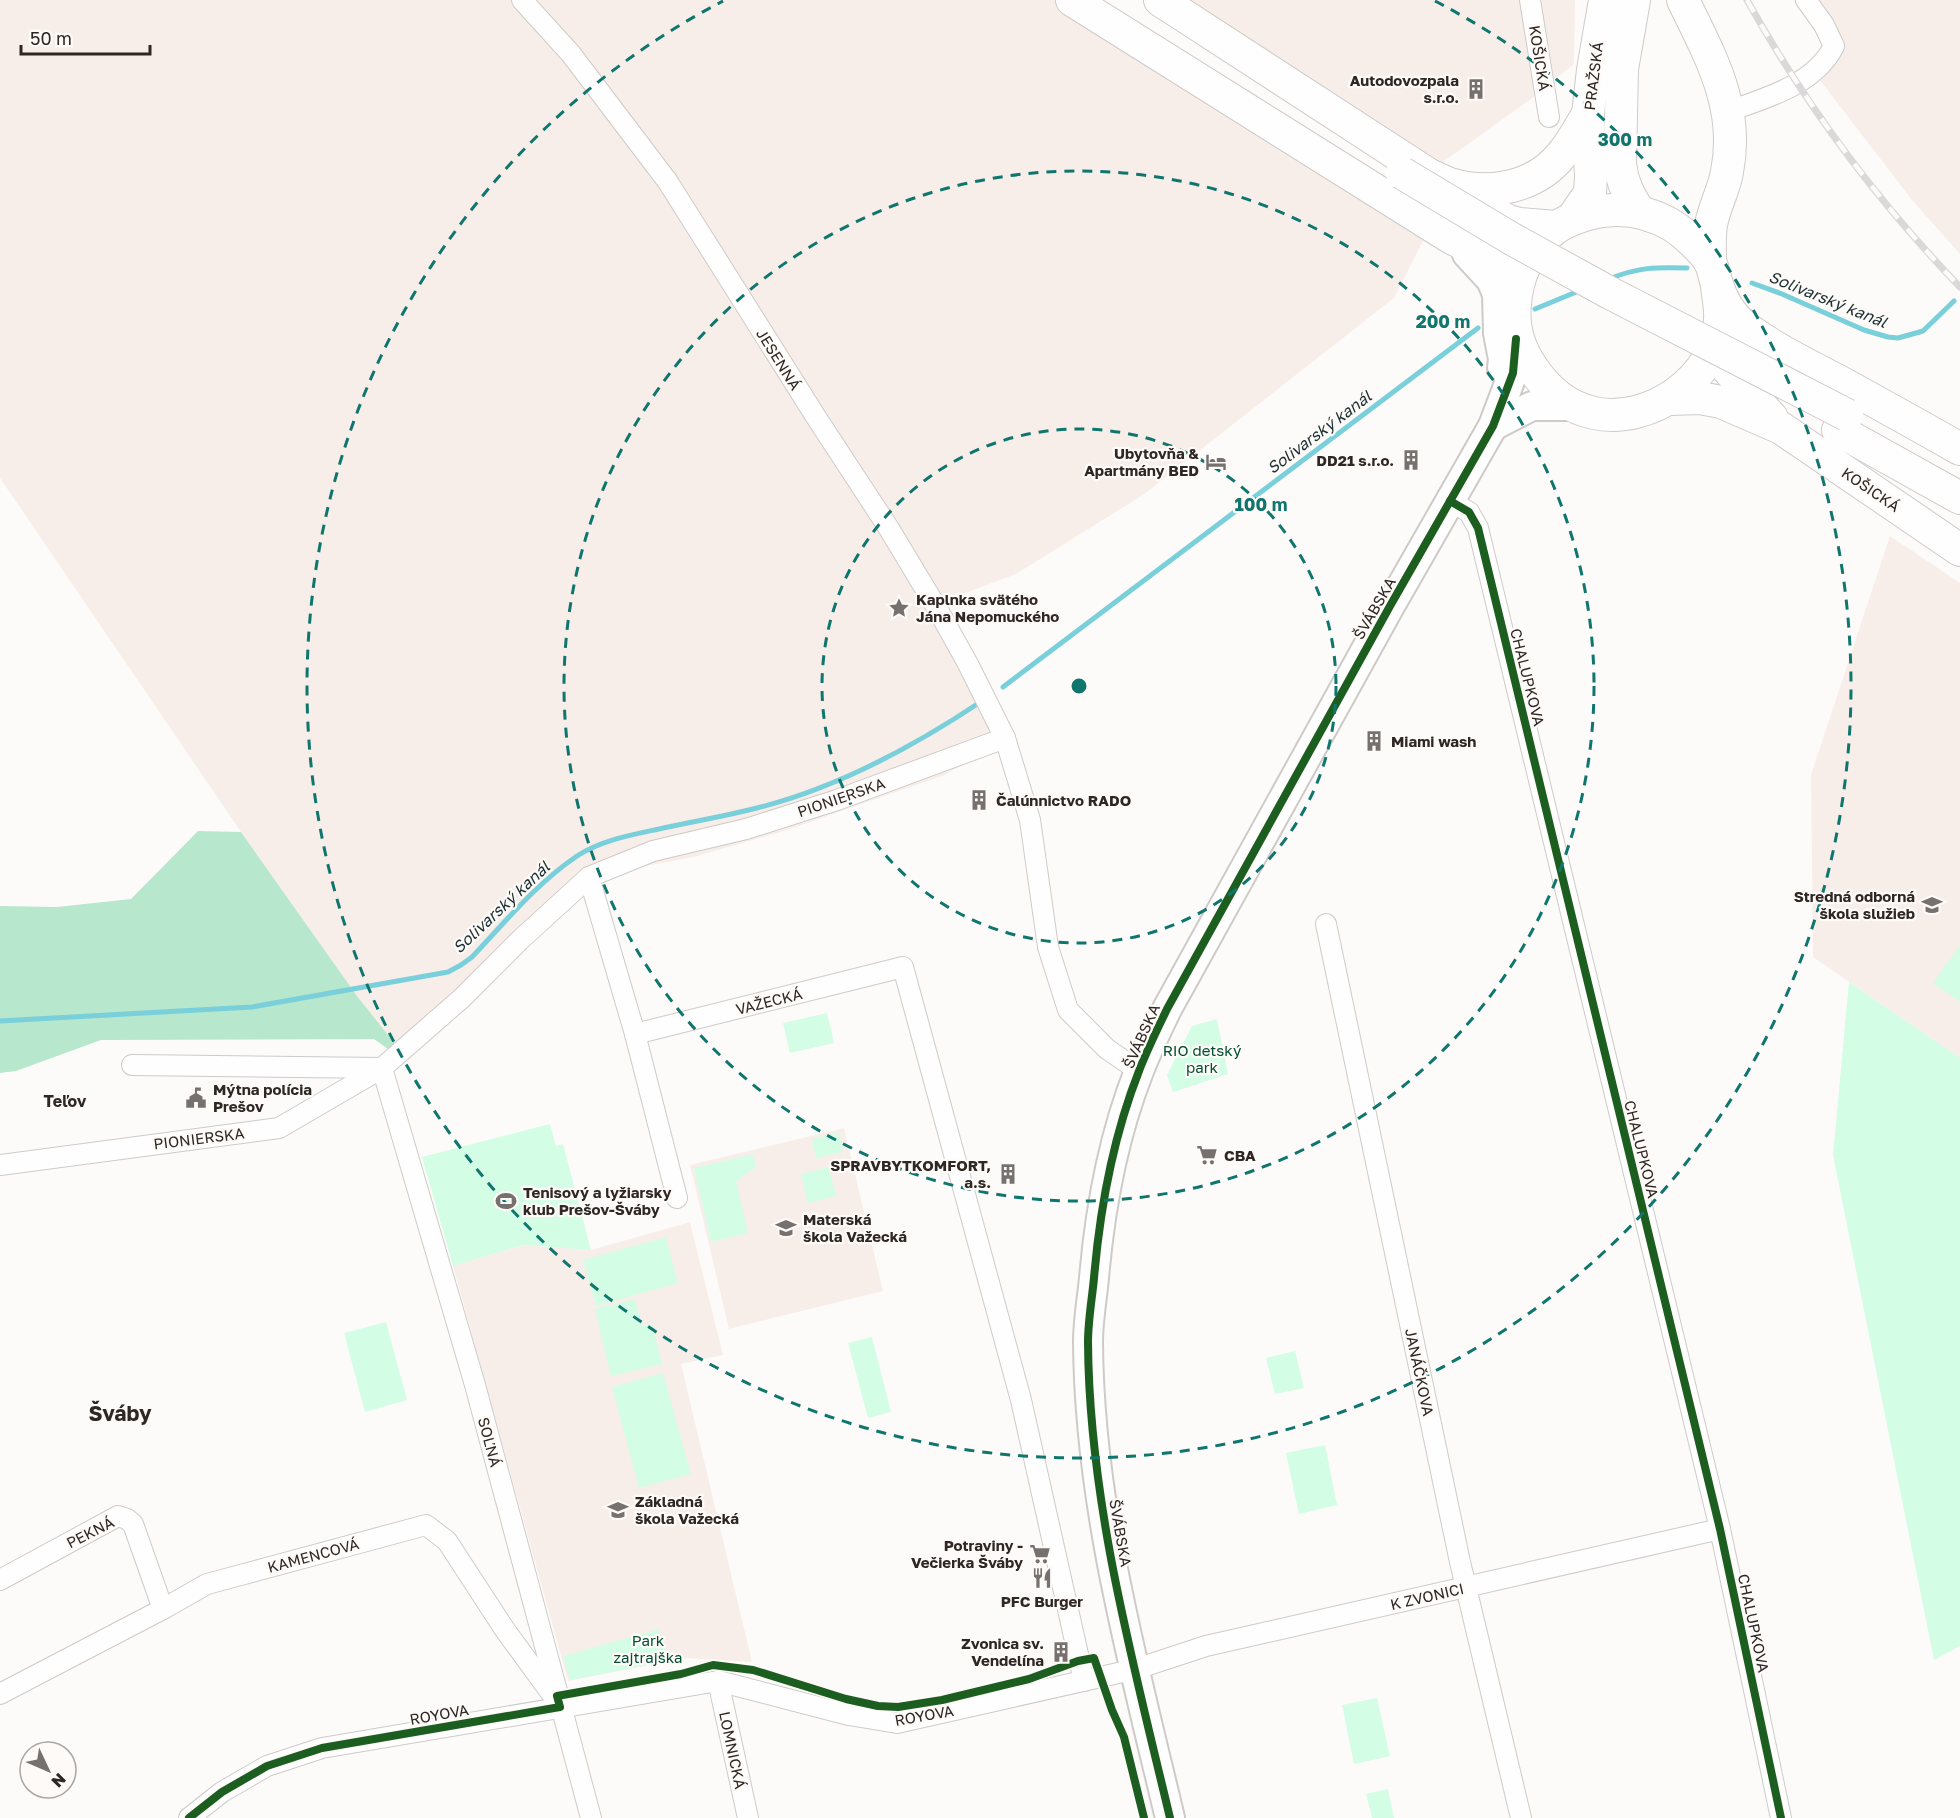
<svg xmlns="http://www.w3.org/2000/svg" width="1960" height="1818" font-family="'Golos Text',sans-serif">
	<rect width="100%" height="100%" fill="#fdfbf9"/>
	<g fill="#f8eee9">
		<path d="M0 0H1057L1282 151 1424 239 1394 298 1143 495 1016 574 939 603 1005 737 945 775 787 830 694 857 591 876 400 1050 357 996 241 832 0 478Z"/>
		<path d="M1187 0H1575L1574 64 1531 99 1439 165Z"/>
		<path d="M1805 0H1960V254L1912 200 1816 75 1837 53Z"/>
		<path d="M1890 536 1960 583V1058L1813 957 1811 775Z"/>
		<path d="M844 1128 883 1291 729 1329 690 1165Z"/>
		<path d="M690 1222 723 1355 681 1364 752 1662 685 1658 568 1681 453 1266 523 1245 591 1250Z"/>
	</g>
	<g fill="#d3fde5">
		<path d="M1960 945V1002L1933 983Z"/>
		<path d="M1849 982 1960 1058V1646L1934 1660 1833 1155Z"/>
		<path d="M827 1013 834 1043 790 1053 783 1023Z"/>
		<path d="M1217 1019 1228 1074 1173 1092 1167 1075 1192 1026Z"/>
		<path d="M550 1124 556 1146 563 1144 591 1250 523 1245 453 1266 422 1157Z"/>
		<path d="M839 1133 843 1152 816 1158 812 1139Z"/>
		<path d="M753 1154 756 1167 736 1181 748 1233 711 1242 694 1168Z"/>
		<path d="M829 1167 836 1196 808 1203 801 1174Z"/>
		<path d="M666 1237 678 1283 596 1306 583 1260Z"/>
		<path d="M635 1299 642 1326 652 1324 662 1364 611 1376 595 1309Z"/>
		<path d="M386 1322 407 1400 365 1412 344 1333Z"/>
		<path d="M872 1337 891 1412 868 1418 848 1343Z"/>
		<path d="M1295 1351 1304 1388 1275 1394 1266 1358Z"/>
		<path d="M663 1373 691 1474 639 1488 612 1387Z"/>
		<path d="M1325 1445 1337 1505 1299 1514 1286 1453Z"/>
		<path d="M659 1629 669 1661 570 1680 563 1656Z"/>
		<path d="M1377 1698 1390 1756 1354 1764 1342 1705Z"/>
		<path d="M1388 1789 1394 1818H1372L1366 1794Z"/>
	</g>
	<path fill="#b7e7cd" d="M198 831 241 832 357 996 400 1050 395 1054 374 1039 101 1040 16 1071 0 1073V906L57 907 131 899Z"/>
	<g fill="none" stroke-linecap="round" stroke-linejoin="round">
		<g stroke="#79cfda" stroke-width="5">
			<path d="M1609 279C1639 267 1655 267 1687 268"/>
			<path d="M1752 283 1782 294 1864 330 1888 337 1898 338 1923 331 1954 301"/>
			<path d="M1535 309 1581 290"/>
			<path d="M1003 687 1478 328"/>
			<path d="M0 1021 252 1007 448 972 461 965 472 957C505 922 537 883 577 856 602 840 631 835 659 829 691 822 725 816 757 808 837 788 913 747 982 701"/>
		</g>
		<g stroke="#cecac7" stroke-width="22">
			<g id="street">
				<path d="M522 0 571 54 668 182 816 417 888 527 938 610 968 664 1005 738 1030 820 1048 947 1068 1010 1107 1049 1139 1071"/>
				<path d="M1530 0 1549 117"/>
				<path d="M1729 111C1767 98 1815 84 1834 46L1824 25 1806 0"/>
				<path d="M1450 501 1469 512 1478 528 1720 1529 1781 1818"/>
				<path d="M589 877 635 1034 677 1198"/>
				<path d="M1326 924 1460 1562 1521 1818"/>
				<path d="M635 1034 903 967 1021 1400 1084 1681"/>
				<path d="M132 1065 382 1068 475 1385 591 1818"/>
				<path d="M0 1165 279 1128 382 1068 462 998 520 940 589 877 653 851 746 829 837 800 1005 738"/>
				<path d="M0 1580 118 1516 127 1519 133 1524 163 1609"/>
				<path d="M718 1681 748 1818"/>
				<path d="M0 1694 163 1609 207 1584 426 1525 447 1541 505 1630 554 1697"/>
				<path d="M189 1818 222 1792 267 1766 322 1748 718 1681 849 1715 897 1723 1136 1669 1206 1646 1720 1529"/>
			</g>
		</g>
		<g stroke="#cecac7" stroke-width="32">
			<g id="secondary">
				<path d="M1467 254 1491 280 1497 294 1498 333 1503 359 1502 368"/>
				<path d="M1493 426 1532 406H1573"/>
				<path d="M1170 1818C1133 1662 1089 1503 1088 1342 1088 1321 1092 1299 1094 1278 1100 1208 1113 1137 1139 1071 1147 1050 1157 1030 1167 1009L1390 606 1493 426 1513 373 1516 339"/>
			</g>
		</g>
		<g stroke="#cecac7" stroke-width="34">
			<g id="primary">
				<path d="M1072 0 1450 237C1470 248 1498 258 1509 280 1512 286 1513 293 1515 299"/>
				<path d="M1160 0 1437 180"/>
				<path d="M1634 0 1622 69 1620 164C1622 183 1629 196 1639 211"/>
				<path d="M1683 0C1710 56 1740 107 1727 172 1724 190 1714 207 1711 225 1709 237 1710 250 1710 262"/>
				<path d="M1420 171C1430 175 1440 180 1450 184 1490 196 1536 188 1563 153 1573 141 1580 127 1588 114"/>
				<path d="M1478 203 1508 221 1519 224 1556 227"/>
				<path d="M1572 219 1590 193 1591 176 1588 114 1593 70 1605 0"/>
				<path d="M1717 286C1718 297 1721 309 1720 320 1717 378 1650 425 1594 413 1566 407 1546 389 1531 366 1514 340 1511 316 1518 285 1525 256 1544 230 1573 219 1608 205 1641 207 1673 226 1684 233 1704 251 1710 262 1713 267 1714 275 1716 281 1721 299 1730 315 1745 327 1774 349 1808 365 1840 382 1880 404 1920 426 1960 449"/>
				<path d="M1715 341 1724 365 1772 418"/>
				<path d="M1669 399 1700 398 1721 402 1781 428 1960 550"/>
				<path d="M1838 430 1960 498"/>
			</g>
		</g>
		<use href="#street" stroke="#fffefe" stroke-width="20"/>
		<use href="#secondary" stroke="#fffefe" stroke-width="28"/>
		<use href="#primary" stroke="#fffefe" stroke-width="32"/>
		<g stroke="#dad9d9" stroke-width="7">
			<path id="rail" d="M1747 0C1805 104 1877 201 1960 287"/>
		</g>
		<use href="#rail" stroke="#fefaf8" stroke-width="4.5" stroke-dasharray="14" stroke-linecap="butt"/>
		<g stroke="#cecac7" stroke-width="34" stroke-linecap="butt">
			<path id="primary-bridge" d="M1402 173 1512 239 1610 293 1847 415"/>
		</g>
		<use href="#primary-bridge" stroke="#fffefe" stroke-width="32"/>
		<g stroke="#fefaf8" stroke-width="11">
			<g id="cycleway">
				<path d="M1450 501 1469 512 1478 528 1720 1529 1781 1818"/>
				<path d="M189 1818 222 1792 267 1766 322 1748 560 1707 557 1696 681 1674 713 1665 753 1670 846 1699 878 1706 898 1707 942 1700 1029 1679 1078 1661 1094 1658 1112 1710 1124 1737 1144 1818"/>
				<path d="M1170 1818C1133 1662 1089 1503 1088 1342 1088 1321 1092 1299 1094 1278 1100 1208 1113 1137 1139 1071 1147 1050 1157 1030 1167 1009L1390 606 1493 426 1513 373 1516 339"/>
			</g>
		</g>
		<use href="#cycleway" stroke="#1b5e20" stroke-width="8"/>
	</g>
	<g fill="none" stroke="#0f766e" stroke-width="3" stroke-dasharray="10 8">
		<circle cx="1079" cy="686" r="257"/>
		<circle cx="1079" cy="686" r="515"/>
		<path d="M1435 1A772 772 0 1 1 723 1"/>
	</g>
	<defs>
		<g id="building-bare" transform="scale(1.62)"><path d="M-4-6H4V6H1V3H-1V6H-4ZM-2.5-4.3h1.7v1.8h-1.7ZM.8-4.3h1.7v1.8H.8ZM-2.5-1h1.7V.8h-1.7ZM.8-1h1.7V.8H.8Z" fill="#76716f" stroke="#fefaf8" stroke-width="2.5" paint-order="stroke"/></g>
		<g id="hotel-bare" transform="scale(1.62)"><path d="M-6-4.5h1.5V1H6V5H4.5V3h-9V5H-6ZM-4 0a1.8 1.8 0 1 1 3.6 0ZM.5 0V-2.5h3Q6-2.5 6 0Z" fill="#76716f" stroke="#fefaf8" stroke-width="2.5" paint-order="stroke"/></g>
		<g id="sight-bare" transform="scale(1.62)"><path d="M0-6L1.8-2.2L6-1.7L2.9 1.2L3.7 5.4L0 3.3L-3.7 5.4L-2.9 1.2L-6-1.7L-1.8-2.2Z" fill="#76716f" stroke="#fefaf8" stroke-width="2.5" paint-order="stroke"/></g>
		<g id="school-bare" transform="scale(1.62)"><path d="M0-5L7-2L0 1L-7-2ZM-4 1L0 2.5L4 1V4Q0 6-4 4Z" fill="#76716f" stroke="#fefaf8" stroke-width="2.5" paint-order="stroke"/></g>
		<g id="civic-bare" transform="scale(1.62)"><path d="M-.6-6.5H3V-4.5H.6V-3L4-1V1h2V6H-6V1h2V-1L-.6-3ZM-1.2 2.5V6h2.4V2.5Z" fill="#76716f" stroke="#fefaf8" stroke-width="2.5" paint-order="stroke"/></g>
		<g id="supermarket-bare" transform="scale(1.62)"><path d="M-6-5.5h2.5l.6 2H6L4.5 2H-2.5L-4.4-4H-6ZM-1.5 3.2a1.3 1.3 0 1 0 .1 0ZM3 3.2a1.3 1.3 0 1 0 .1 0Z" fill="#76716f" stroke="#fefaf8" stroke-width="2.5" paint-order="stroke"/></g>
		<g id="stadium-bare" transform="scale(1.62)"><path d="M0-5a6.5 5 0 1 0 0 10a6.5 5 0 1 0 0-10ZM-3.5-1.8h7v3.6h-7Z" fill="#76716f" stroke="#fefaf8" stroke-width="2.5" paint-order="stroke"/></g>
		<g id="restaurant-bare" transform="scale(1.62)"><path d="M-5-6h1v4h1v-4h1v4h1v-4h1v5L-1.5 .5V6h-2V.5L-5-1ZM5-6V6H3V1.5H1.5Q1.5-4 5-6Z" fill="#76716f" stroke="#fefaf8" stroke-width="2.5" paint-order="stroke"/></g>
	</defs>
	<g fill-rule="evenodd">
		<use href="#building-bare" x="1476" y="89"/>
		<use href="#building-bare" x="1411" y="460"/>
		<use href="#hotel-bare" x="1216" y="462"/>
		<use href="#sight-bare" x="899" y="608"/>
		<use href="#building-bare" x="1374" y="741"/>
		<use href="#building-bare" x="979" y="800"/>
		<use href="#school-bare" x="1932" y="905"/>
		<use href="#civic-bare" x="196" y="1098"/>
		<use href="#supermarket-bare" x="1207" y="1155"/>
		<use href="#building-bare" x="1008" y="1174"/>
		<use href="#stadium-bare" x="506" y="1201"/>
		<use href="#school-bare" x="786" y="1228"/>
		<use href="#school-bare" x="618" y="1510"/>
		<use href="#supermarket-bare" x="1040" y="1554"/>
		<use href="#restaurant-bare" x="1042" y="1578"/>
		<use href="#building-bare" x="1061" y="1652"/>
	</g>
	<g text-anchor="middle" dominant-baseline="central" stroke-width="4.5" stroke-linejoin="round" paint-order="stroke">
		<g font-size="15" fill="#2e2724" stroke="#fefaf8">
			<text transform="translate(1540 58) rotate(81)">KOŠICKÁ</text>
			<text transform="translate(1593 76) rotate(-83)">PRAŽSKÁ</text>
			<text transform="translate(779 359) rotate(58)">JESENNÁ</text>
			<text transform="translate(1871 489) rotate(34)">KOŠICKÁ</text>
			<text transform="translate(1374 608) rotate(-60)">ŠVÁBSKA</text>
			<text transform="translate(1528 677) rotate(76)">CHALUPKOVA</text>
			<text transform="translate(841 797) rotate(-19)">PIONIERSKA</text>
			<text transform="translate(769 1001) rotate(-14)">VAŽECKÁ</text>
			<text transform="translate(1141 1036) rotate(-66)">ŠVÁBSKA</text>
			<text transform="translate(199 1138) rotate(-7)">PIONIERSKA</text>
			<text transform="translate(1642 1149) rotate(76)">CHALUPKOVA</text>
			<text transform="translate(1420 1372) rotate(78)">JANÁČKOVA</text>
			<text transform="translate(490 1442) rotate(75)">SOĽNÁ</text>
			<text transform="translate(90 1532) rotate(-27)">PEKNÁ</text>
			<text transform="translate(1121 1533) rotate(80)">ŠVÁBSKA</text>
			<text transform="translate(313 1555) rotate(-15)">KAMENCOVÁ</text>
			<text transform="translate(1427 1596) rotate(-13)">K ZVONICI</text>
			<text transform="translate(1754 1623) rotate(78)">CHALUPKOVA</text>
			<text transform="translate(439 1714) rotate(-10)">ROYOVA</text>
			<text transform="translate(924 1715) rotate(-10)">ROYOVA</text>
			<text transform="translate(733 1750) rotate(78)">LOMNICKÁ</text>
		</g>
		<g font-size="15" font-weight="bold" fill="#2e2724" stroke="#fefaf8" text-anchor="start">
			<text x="1459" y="80" text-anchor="end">Autodovozpala<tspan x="1459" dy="17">s.r.o.</tspan></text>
			<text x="1199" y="453" text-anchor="end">Ubytovňa &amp;<tspan x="1199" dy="17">Apartmány BED</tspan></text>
			<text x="1394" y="460" text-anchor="end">DD21 s.r.o.</text>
			<text x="916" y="599">Kaplnka svätého<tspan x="916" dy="17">Jána Nepomuckého</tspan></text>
			<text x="1391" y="741">Miami wash</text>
			<text x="996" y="800">Čalúnnictvo RADO</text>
			<text x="1915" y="896" text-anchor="end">Stredná odborná<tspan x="1915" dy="17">škola služieb</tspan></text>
			<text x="213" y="1089">Mýtna polícia<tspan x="213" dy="17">Prešov</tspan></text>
			<text x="1224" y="1155">CBA</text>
			<text x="991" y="1165" text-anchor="end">SPRAVBYTKOMFORT,<tspan x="991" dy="17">a.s.</tspan></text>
			<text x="523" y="1192">Tenisový a lyžiarsky<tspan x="523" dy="17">klub Prešov-Šváby</tspan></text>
			<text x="803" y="1219">Materská<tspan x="803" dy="17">škola Važecká</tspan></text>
			<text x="635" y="1501">Základná<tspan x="635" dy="17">škola Važecká</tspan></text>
			<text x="1023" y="1545" text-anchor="end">Potraviny -<tspan x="1023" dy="17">Večierka Šváby</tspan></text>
			<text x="1042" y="1601" text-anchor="middle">PFC Burger</text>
			<text x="1044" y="1643" text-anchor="end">Zvonica sv.<tspan x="1044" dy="17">Vendelína</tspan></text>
		</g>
		<g font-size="15" fill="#034e32" stroke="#fefaf8">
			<text x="1202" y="1050">RIO detský<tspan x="1202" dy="17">park</tspan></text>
			<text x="648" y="1640">Park<tspan x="648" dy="17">zajtrajška</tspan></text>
		</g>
		<g font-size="16" font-style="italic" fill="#1a3033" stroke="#fefaf8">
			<text transform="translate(1828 299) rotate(22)">Solivarský kanál</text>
			<text transform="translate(1319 432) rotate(-37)">Solivarský kanál</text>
			<text transform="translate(501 907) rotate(-43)">Solivarský kanál</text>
		</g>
		<g font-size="16" font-weight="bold" fill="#2e2724" stroke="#fefaf8">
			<text x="65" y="1101">Teľov</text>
		</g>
		<g font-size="21" font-weight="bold" fill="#2e2724" stroke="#fefaf8">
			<text x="120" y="1413">Šváby</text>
		</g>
	</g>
	<circle cx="1079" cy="686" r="9" fill="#0f766e" stroke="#fefaf8" stroke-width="3"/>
	<g font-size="18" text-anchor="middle" font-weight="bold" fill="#0f766e" stroke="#fefaf8" stroke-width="4.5" stroke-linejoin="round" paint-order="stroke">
		<text x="1625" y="146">300 m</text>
		<text x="1443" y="328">200 m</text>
		<text x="1261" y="511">100 m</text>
	</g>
	<g transform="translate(48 1770) rotate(134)"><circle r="28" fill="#fefaf8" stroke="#aba6a3" stroke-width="1.5"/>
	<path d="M0-4.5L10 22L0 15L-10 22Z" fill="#76716f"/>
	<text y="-9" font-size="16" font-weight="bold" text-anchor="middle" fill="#2e2724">N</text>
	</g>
	<path d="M21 45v9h129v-9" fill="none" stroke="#2e2724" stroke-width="3"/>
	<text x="30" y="45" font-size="18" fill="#2e2724" stroke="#fefaf8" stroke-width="4.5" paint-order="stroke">50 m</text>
</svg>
